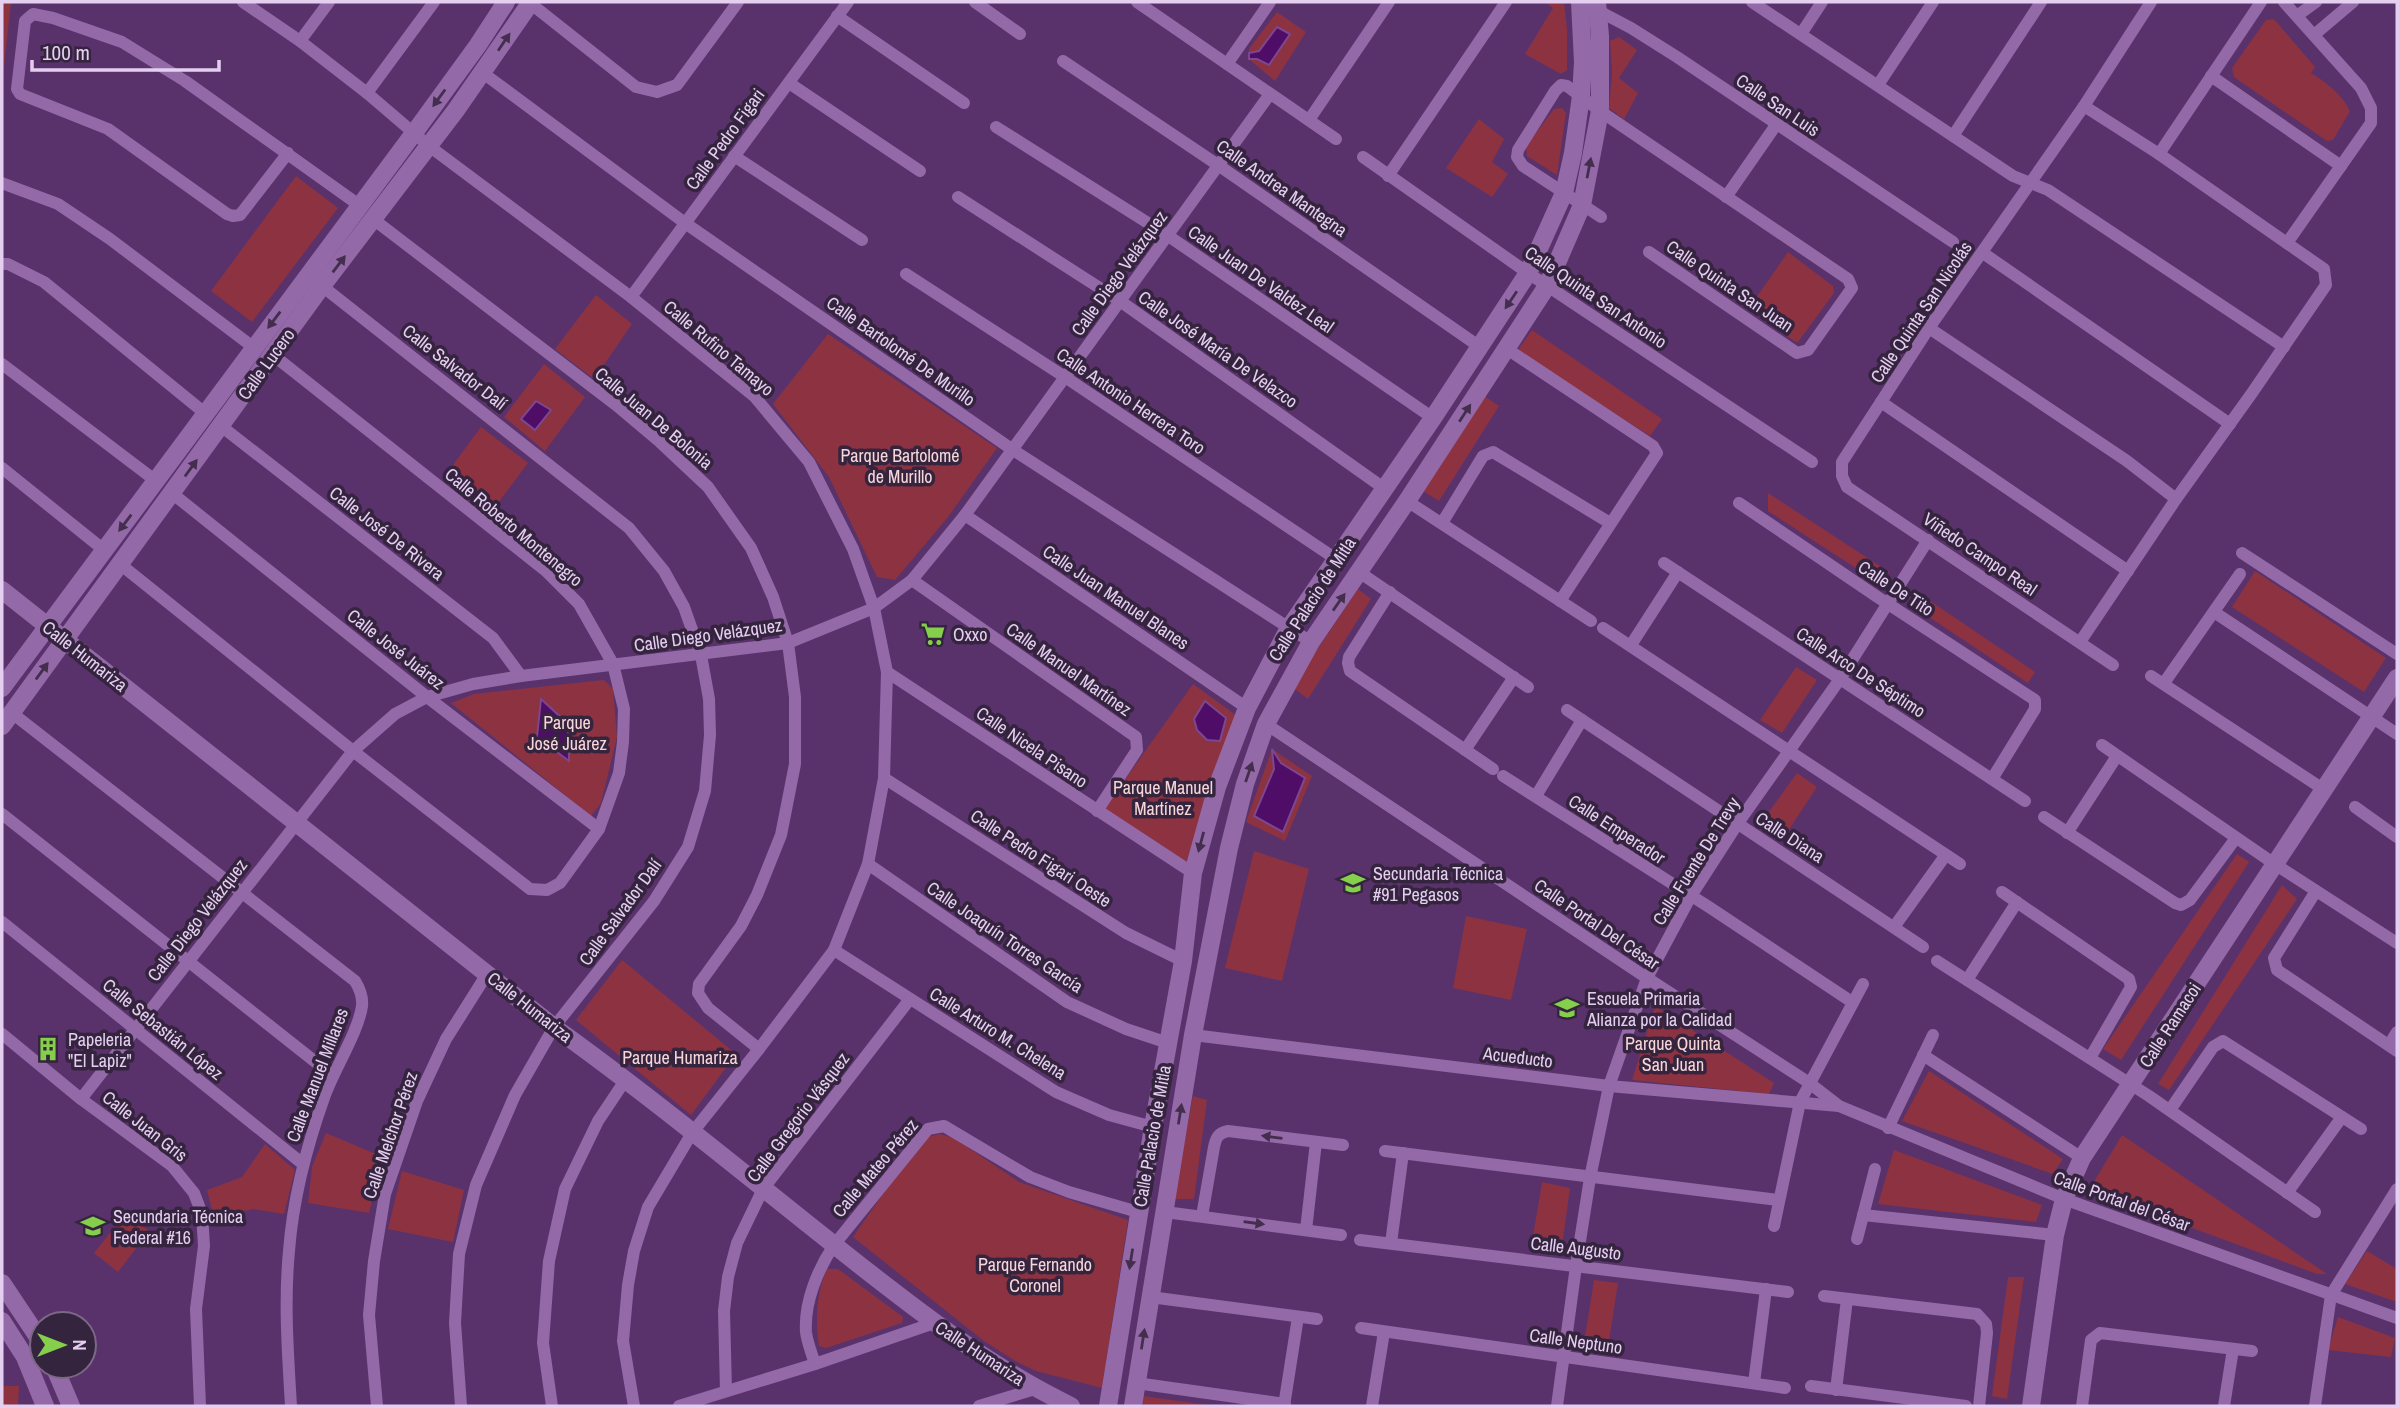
<svg xmlns="http://www.w3.org/2000/svg" width="2399" height="1408" font-family="'Archivo Narrow',sans-serif">
	<rect width="100%" height="100%" fill="#59326c"/>
	<g fill="#8d3241">
		<path d="M2 2H11L2 85Z"/>
		<path d="M1545 2H1564L1567 30V70L1561 74 1525 54 1553 8Z"/>
		<path d="M1277 12 1306 32 1275 81 1249 59V49Z"/>
		<path d="M2274 19 2315 67 2311 73C2327 83 2342 94 2350 111L2333 140 2327 141 2234 77 2232 68 2266 20Z"/>
		<path d="M1619 37 1637 50 1619 78 1638 93 1624 119 1609 108 1612 73 1610 41Z"/>
		<path d="M1562 108 1566 113 1557 175 1527 156 1526 146 1554 109Z"/>
		<path d="M1479 119 1504 139 1492 162 1508 174 1492 197 1446 168Z"/>
		<path d="M296 176 338 208 252 322 211 291Z"/>
		<path d="M1788 252 1833 286 1834 293 1798 342 1794 341 1749 308Z"/>
		<path d="M596 295 632 324 594 379 555 349Z"/>
		<path d="M1532 330 1662 419 1650 436 1517 351Z"/>
		<path d="M828 334 997 448 948 517 895 580 877 577 829 477 773 404Z"/>
		<path d="M544 364 585 397 545 451 504 417Z"/>
		<path d="M1484 396 1499 406 1439 501 1423 491Z"/>
		<path d="M481 427 528 463 489 515 444 477Z"/>
		<path d="M1768 493 1889 572 1882 585 1768 511Z"/>
		<path d="M2255 571 2386 658 2364 692 2232 607Z"/>
		<path d="M1358 589 1371 599 1308 699 1292 687Z"/>
		<path d="M1920 594 2035 672 2028 683 1911 605Z"/>
		<path d="M1796 667 1817 680 1782 733 1760 720Z"/>
		<path d="M604 680 613 689 617 737 601 803 591 816 451 703 474 694Z"/>
		<path d="M1193 684 1237 716 1186 863 1104 809Z"/>
		<path d="M1272 749 1312 776 1285 841 1246 822Z"/>
		<path d="M1797 773 1817 787 1782 840 1760 824Z"/>
		<path d="M1254 851 1309 869 1282 981 1225 968Z"/>
		<path d="M2237 854 2249 862 2121 1060 2103 1049Z"/>
		<path d="M2282 885 2297 899 2169 1090 2158 1084Z"/>
		<path d="M1466 916 1527 929 1511 1000 1453 988Z"/>
		<path d="M622 960 736 1054 691 1115 576 1020Z"/>
		<path d="M1655 1006 1774 1083 1769 1094 1632 1080Z"/>
		<path d="M1929 1071 2063 1159 2053 1174 1902 1121Z"/>
		<path d="M1193 1096 1207 1100 1194 1199H1174Z"/>
		<path d="M326 1133 383 1157 369 1213 308 1203 312 1167Z"/>
		<path d="M940 1134 954 1138 1019 1182 1128 1220 1102 1388 1036 1371 1017 1362 984 1341 853 1237 917 1145 928 1137Z"/>
		<path d="M2122 1135 2327 1274H2317L2089 1190Z"/>
		<path d="M265 1144 295 1170 284 1214 253 1209 214 1218 207 1190 242 1177Z"/>
		<path d="M1894 1150 2042 1205 2036 1222 1878 1204Z"/>
		<path d="M402 1171 464 1190 453 1242 388 1229Z"/>
		<path d="M1542 1182 1570 1188 1561 1253 1531 1248Z"/>
		<path d="M126 1213 149 1231 118 1272 94 1253Z"/>
		<path d="M2367 1251 2397 1269V1302L2345 1284Z"/>
		<path d="M827 1269H838L903 1317 902 1323 826 1348 819 1346C815 1320 816 1294 827 1269Z"/>
		<path d="M2008 1277H2024L2007 1399 1992 1396Z"/>
		<path d="M1594 1280 1618 1283 1608 1347 1584 1343Z"/>
		<path d="M2338 1317 2395 1338 2391 1357 2328 1350Z"/>
		<path d="M2 1386H19L18 1406H2Z"/>
		<path d="M1143 1396 1214 1406H1143Z"/>
	</g>
	<g fill="#4f0d68" stroke="#7c4791" stroke-width="2">
		<path d="M1277 27 1290 34 1269 65 1257 59H1249V53L1259 51Z"/>
		<path d="M536 401 551 410 535 430 521 419Z"/>
		<path d="M541 699 568 724 569 761 537 737Z"/>
		<path d="M1205 701 1226 718 1220 741 1207 740 1197 730 1194 719Z"/>
		<path d="M1272 749 1281 763 1305 778 1283 832 1254 816 1274 769Z"/>
	</g>
	<g fill="none" stroke-linecap="round" stroke-linejoin="round">
		<g stroke="#9369a7" stroke-width="12">
			<path d="M243 2 300 41 367 93 429 146 631 297 754 396 809 462 853 549 874 608 887 672 884 778 868 864 834 950 759 1049 692 1133 648 1207 634 1251 628 1285 623 1341 634 1406"/>
			<path d="M975 2 1020 34"/>
			<path d="M1137 2 1336 139"/>
			<path d="M1752 2 2013 176 2048 190 2284 347"/>
			<path d="M2284 2 2361 88 2371 108V123L2287 243"/>
			<path d="M530 3 636 87 657 92 677 85 738 2"/>
			<path d="M1593 8 1631 28 1677 57 1953 242"/>
			<path d="M2298 15 2316 2"/>
			<path d="M837 16 964 103"/>
			<path d="M1801 34 1822 2"/>
			<path d="M2314 35 2353 2"/>
			<path d="M300 41 329 2"/>
			<path d="M1063 61 1218 165 1480 347"/>
			<path d="M1227 64 1270 2"/>
			<path d="M483 73 685 223 1013 450 1311 642"/>
			<path d="M2211 76 2341 166"/>
			<path d="M789 83 920 171"/>
			<path d="M1878 85 1933 2"/>
			<path d="M367 93 434 2"/>
			<path d="M1309 120 1389 2"/>
			<path d="M996 127 1167 235 1433 418"/>
			<path d="M1953 136 2041 2"/>
			<path d="M288 153 240 215 233 216 227 214 108 129 20 94 17 89 25 21 33 14 53 18 122 42 185 81 359 205"/>
			<path d="M2159 154 2261 2"/>
			<path d="M734 156 862 240"/>
			<path d="M1363 157 1528 273 1812 462"/>
			<path d="M1388 176 1506 2"/>
			<path d="M2 183 58 204 110 239 253 347"/>
			<path d="M958 197 1120 301 1385 489"/>
			<path d="M1726 197 1776 125"/>
			<path d="M1601 217 1523 166 1517 157 1518 150 1555 91 1561 85 1567 86 1600 111 1848 279 1852 288 1808 350 1797 353 1649 252"/>
			<path d="M373 219 616 405 660 442 708 487 751 548 773 597 788 643 795 697V764L781 835 757 895 741 926 699 984 698 993 708 1008 759 1049"/>
			<path d="M1983 253 2230 424"/>
			<path d="M2 264H8L44 282 206 414"/>
			<path d="M906 274 1065 377 1336 559"/>
			<path d="M322 286 629 528 664 571 684 607 701 655 709 699 710 735 705 791 688 847 654 901 554 1027 515 1095 476 1185 459 1254 455 1323 461 1406"/>
			<path d="M631 297 848 2"/>
			<path d="M1929 328 2127 461 2176 499"/>
			<path d="M1507 349 1653 446 1657 453 1560 601"/>
			<path d="M2 364 156 481"/>
			<path d="M1881 402 2128 571"/>
			<path d="M221 426 493 638 521 676"/>
			<path d="M2 468 104 550"/>
			<path d="M173 494 427 697 599 829"/>
			<path d="M1407 501 1591 621"/>
			<path d="M1739 503 1876 596 2035 700V709L1992 779"/>
			<path d="M965 515 1247 708"/>
			<path d="M1442 523 1483 456 1493 452 1610 523"/>
			<path d="M2242 553 2397 654"/>
			<path d="M1664 563 2025 801"/>
			<path d="M120 564 353 751 530 889 547 890 560 883 599 829 619 773 623 742 624 709 613 664 579 604 546 571 273 355"/>
			<path d="M1359 572 1528 687"/>
			<path d="M912 580 1136 737 1137 750 1097 811"/>
			<path d="M1390 592 1349 657 1348 663 1350 671 1493 769"/>
			<path d="M2214 612 2397 734"/>
			<path d="M1603 628 1960 864"/>
			<path d="M2080 642 2176 499 2252 393 2326 285 2324 269 2159 154 2084 106"/>
			<path d="M1631 645 1678 572"/>
			<path d="M2113 665 1847 487 1842 476V462L1929 328 2084 106 2151 2"/>
			<path d="M887 672 1193 873"/>
			<path d="M2151 676 2323 789"/>
			<path d="M2164 683 2240 574"/>
			<path d="M1567 710 1923 947"/>
			<path d="M12 713 355 981C360 989 363 997 362 1006 359 1030 334 1070 325 1095 307 1145 293 1198 289 1251 284 1303 288 1355 291 1406"/>
			<path d="M1266 724 1647 978 1808 1082 1839 1106 2064 1199 2397 1318"/>
			<path d="M2102 745 2276 865 2397 943"/>
			<path d="M1465 750 1514 677"/>
			<path d="M1503 776 1709 907 1852 1002"/>
			<path d="M884 778 1126 933 1183 961"/>
			<path d="M1536 796 1582 720"/>
			<path d="M2355 807 2397 837"/>
			<path d="M2 814 332 1075"/>
			<path d="M2044 817 2175 903 2181 905 2190 900 2236 838"/>
			<path d="M2067 833 2117 756"/>
			<path d="M868 864 1067 1002 1126 1029 1168 1043"/>
			<path d="M2316 891 2274 958 2277 970 2397 1051"/>
			<path d="M2002 892 2129 979 2131 987 2090 1058"/>
			<path d="M2 922 303 1164"/>
			<path d="M1894 927 1945 856"/>
			<path d="M834 950 1056 1092 1109 1115 1153 1127"/>
			<path d="M1937 961 2149 1096 2315 1212"/>
			<path d="M1967 980 2017 902"/>
			<path d="M2 1034 81 1099 172 1166 194 1193 202 1214 204 1246 196 1309 200 1406"/>
			<path d="M1193 1035 1609 1086 1839 1106"/>
			<path d="M2389 1045 2397 1032"/>
			<path d="M1923 1055 2082 1158"/>
			<path d="M81 1099 353 751 395 714 427 697 473 684 521 676 788 643 874 608 912 580 965 515 1270 94"/>
			<path d="M2170 1110 2213 1047 2223 1041 2361 1129"/>
			<path d="M1888 1128 1933 1035"/>
			<path d="M1385 1151 1778 1200"/>
			<path d="M2287 1193 2342 1117"/>
			<path d="M1165 1212 1341 1235"/>
			<path d="M1863 1215 2055 1235"/>
			<path d="M1202 1216 1214 1147C1216 1138 1218 1133 1228 1131L1343 1145"/>
			<path d="M1774 1226 1800 1102 1863 984"/>
			<path d="M1306 1230 1316 1142"/>
			<path d="M1857 1239 1875 1169"/>
			<path d="M1360 1240 1788 1292"/>
			<path d="M1391 1243 1403 1153"/>
			<path d="M1824 1296 1977 1314 1986 1324 1987 1333 1979 1406"/>
			<path d="M1150 1297 1317 1319"/>
			<path d="M1361 1328 1785 1388"/>
			<path d="M815 1364C812 1354 807 1342 806 1332 804 1302 818 1269 834 1245L928 1129 944 1126 1030 1177 1069 1192 1138 1212"/>
			<path d="M1136 1383 1285 1404"/>
			<path d="M1754 1383 1766 1289"/>
			<path d="M1811 1386 1966 1406"/>
			<path d="M1836 1390 1847 1299"/>
			<path d="M726 1391 724 1311 728 1277 737 1243 763 1189 910 999"/>
			<path d="M377 1406 369 1315 374 1261 385 1194 417 1101 446 1039 487 974"/>
			<path d="M552 1406 543 1343 549 1261 565 1189 598 1121 626 1079"/>
			<path d="M679 1406 815 1364 934 1323"/>
			<path d="M979 1406 1035 1389"/>
			<path d="M1284 1406 1298 1317"/>
			<path d="M1372 1406 1384 1332"/>
			<path d="M1557 1406 1576 1266 1590 1178 1609 1086 1647 978 1691 896 1738 823 1840 679 1928 540"/>
			<path d="M2082 1406 2091 1340 2100 1333 2252 1351"/>
			<path d="M2224 1406 2233 1349"/>
			<path d="M2315 1406 2331 1295 2397 1189"/>
		</g>
		<g stroke="#9369a7" stroke-width="18">
			<path d="M2 590 554 1027C653 1098 747 1176 843 1252 915 1309 988 1366 1071 1406"/>
			<path d="M2 688 414 133 478 45 506 2"/>
			<path d="M2 726 322 286 456 110 531 2"/>
			<path d="M2 1283 42 1343"/>
			<path d="M2 1321 25 1357 45 1406"/>
			<path d="M54 1366 71 1406"/>
			<path d="M1108 1406 1153 1127 1183 961 1193 873 1217 787 1247 708 1289 628 1433 418 1528 273 1564 193 1573 153 1581 96 1583 62 1580 2"/>
			<path d="M1133 1406 1193 1035 1229 848 1245 784 1266 724 1311 642 1407 501 1547 286 1582 205 1600 111V36L1597 2"/>
			<path d="M2031 1406 2055 1235 2064 1199 2082 1158 2397 678"/>
		</g>
	</g>
	<defs><path id="oneway-solid" d="M-6-.8H1V-3.2L6.5 0L1 3.2V.8H-6Z" transform="scale(1.75)"/></defs>
	<g fill="#432e4e">
		<use href="#oneway-solid" transform="translate(504 42) rotate(-56)"/>
		<use href="#oneway-solid" transform="translate(439 98) rotate(126)"/>
		<use href="#oneway-solid" transform="translate(1589 168) rotate(-79)"/>
		<use href="#oneway-solid" transform="translate(339 264) rotate(-53)"/>
		<use href="#oneway-solid" transform="translate(1511 300) rotate(124)"/>
		<use href="#oneway-solid" transform="translate(274 320) rotate(127)"/>
		<use href="#oneway-solid" transform="translate(1465 413) rotate(-57)"/>
		<use href="#oneway-solid" transform="translate(191 468) rotate(-54)"/>
		<use href="#oneway-solid" transform="translate(125 523) rotate(127)"/>
		<use href="#oneway-solid" transform="translate(1339 602) rotate(-55)"/>
		<use href="#oneway-solid" transform="translate(42 671) rotate(-54)"/>
		<use href="#oneway-solid" transform="translate(1249 772) rotate(-71)"/>
		<use href="#oneway-solid" transform="translate(1201 842) rotate(105)"/>
		<use href="#oneway-solid" transform="translate(1180 1114) rotate(-81)"/>
		<use href="#oneway-solid" transform="translate(1272 1137) rotate(-173)"/>
		<use href="#oneway-solid" transform="translate(1254 1223) rotate(8)"/>
		<use href="#oneway-solid" transform="translate(1131 1259) rotate(99)"/>
		<use href="#oneway-solid" transform="translate(1143 1339) rotate(-81)"/>
	</g>
	<defs>
		<g id="supermarket-bare" transform="scale(1.89)"><path d="M-6-5.5h2.5l.6 2H6L4.5 2H-2.5L-4.4-4H-6ZM-1.5 3.2a1.3 1.3 0 1 0 .1 0ZM3 3.2a1.3 1.3 0 1 0 .1 0Z" fill="#85cf4c" stroke="#35243e" stroke-width="2.5" paint-order="stroke"/></g>
		<g id="school-bare" transform="scale(1.89)"><path d="M0-5L7-2L0 1L-7-2ZM-4 1L0 2.5L4 1V4Q0 6-4 4Z" fill="#85cf4c" stroke="#35243e" stroke-width="2.5" paint-order="stroke"/></g>
		<g id="building-bare" transform="scale(1.89)"><path d="M-4-6H4V6H1V3H-1V6H-4ZM-2.5-4.3h1.7v1.8h-1.7ZM.8-4.3h1.7v1.8H.8ZM-2.5-1h1.7V.8h-1.7ZM.8-1h1.7V.8H.8Z" fill="#85cf4c" stroke="#35243e" stroke-width="2.5" paint-order="stroke"/></g>
	</defs>
	<g fill-rule="evenodd">
		<use href="#supermarket-bare" x="933" y="634"/>
		<use href="#school-bare" x="1353" y="883"/>
		<use href="#school-bare" x="1567" y="1008"/>
		<use href="#building-bare" x="48" y="1049"/>
		<use href="#school-bare" x="93" y="1226"/>
	</g>
	<g text-anchor="middle" dominant-baseline="central" stroke-width="7" stroke-linejoin="round" paint-order="stroke">
		<g font-size="18" fill="#e5cff1" stroke="#35243e">
			<text transform="translate(1778 105) rotate(34)">Calle San Luis</text>
			<text transform="translate(725 139) rotate(-54)">Calle Pedro Figari</text>
			<text transform="translate(1282 188) rotate(35)">Calle Andrea Mantegna</text>
			<text transform="translate(1119 273) rotate(-54)">Calle Diego Velázquez</text>
			<text transform="translate(1261 279) rotate(35)">Calle Juan De Valdez Leal</text>
			<text transform="translate(1730 286) rotate(34)">Calle Quinta San Juan</text>
			<text transform="translate(1596 297) rotate(34)">Calle Quinta San Antonio</text>
			<text transform="translate(1921 312) rotate(-56)">Calle Quinta San Nicolás</text>
			<text transform="translate(719 348) rotate(40)">Calle Rufino Tamayo</text>
			<text transform="translate(1218 349) rotate(35)">Calle José María De Velazco</text>
			<text transform="translate(901 351) rotate(35)">Calle Bartolomé De Murillo</text>
			<text transform="translate(266 364) rotate(-54)">Calle Lucero</text>
			<text transform="translate(455 367) rotate(38)">Calle Salvador Dalí</text>
			<text transform="translate(1131 401) rotate(34)">Calle Antonio Herrera Toro</text>
			<text transform="translate(654 418) rotate(40)">Calle Juan De Bolonia</text>
			<text transform="translate(514 527) rotate(40)">Calle Roberto Montenegro</text>
			<text transform="translate(387 533) rotate(38)">Calle José De Rivera</text>
			<text transform="translate(1980 554) rotate(34)">Viñedo Campo Real</text>
			<text transform="translate(1896 588) rotate(33)">Calle De Tito</text>
			<text transform="translate(1116 597) rotate(34)">Calle Juan Manuel Blanes</text>
			<text transform="translate(1312 599) rotate(-57)">Calle Palacio de Mitla</text>
			<text transform="translate(708 635) rotate(-8)">Calle Diego Velázquez</text>
			<text transform="translate(396 649) rotate(38)">Calle José Juárez</text>
			<text transform="translate(85 656) rotate(38)">Calle Humariza</text>
			<text transform="translate(1069 669) rotate(35)">Calle Manuel Martínez</text>
			<text transform="translate(1861 672) rotate(33)">Calle Arco De Séptimo</text>
			<text transform="translate(1032 747) rotate(34)">Calle Nicela Pisano</text>
			<text transform="translate(1617 829) rotate(33)">Calle Emperador</text>
			<text transform="translate(1790 837) rotate(33)">Calle Diana</text>
			<text transform="translate(1041 858) rotate(33)">Calle Pedro Figari Oeste</text>
			<text transform="translate(1696 861) rotate(-58)">Calle Fuente De Trevy</text>
			<text transform="translate(620 912) rotate(-54)">Calle Salvador Dalí</text>
			<text transform="translate(197 920) rotate(-52)">Calle Diego Velázquez</text>
			<text transform="translate(1597 924) rotate(34)">Calle Portal Del César</text>
			<text transform="translate(1005 937) rotate(34)">Calle Joaquín Torres García</text>
			<text transform="translate(530 1007) rotate(38)">Calle Humariza</text>
			<text transform="translate(2170 1025) rotate(-57)">Calle Ramacoi</text>
			<text transform="translate(163 1029) rotate(39)">Calle Sebastián López</text>
			<text transform="translate(998 1033) rotate(32)">Calle Arturo M. Chelena</text>
			<text transform="translate(1518 1057) rotate(7)">Acueducto</text>
			<text transform="translate(317 1075) rotate(-69)">Calle Manuel Millares</text>
			<text transform="translate(798 1117) rotate(-53)">Calle Gregorio Vásquez</text>
			<text transform="translate(145 1126) rotate(38)">Calle Juan Gris</text>
			<text transform="translate(390 1135) rotate(-71)">Calle Melchor Pérez</text>
			<text transform="translate(1152 1136) rotate(-80)">Calle Palacio de Mitla</text>
			<text transform="translate(875 1168) rotate(-50)">Calle Mateo Pérez</text>
			<text transform="translate(2122 1201) rotate(20)">Calle Portal del César</text>
			<text transform="translate(1576 1248) rotate(7)">Calle Augusto</text>
			<text transform="translate(1576 1341) rotate(8)">Calle Neptuno</text>
			<text transform="translate(980 1353) rotate(33)">Calle Humariza</text>
		</g>
		<g font-size="18" fill="#f7d7d9" stroke="#35243e">
			<text x="900" y="455">Parque Bartolomé<tspan x="900" dy="21">de Murillo</tspan></text>
			<text x="567" y="722">Parque<tspan x="567" dy="21">José Juárez</tspan></text>
			<text x="1163" y="787">Parque Manuel<tspan x="1163" dy="21">Martínez</tspan></text>
			<text x="1673" y="1043">Parque Quinta<tspan x="1673" dy="21">San Juan</tspan></text>
			<text x="680" y="1057">Parque Humariza</text>
			<text x="1035" y="1264">Parque Fernando<tspan x="1035" dy="21">Coronel</tspan></text>
		</g>
		<g font-size="18" fill="#e5cff1" stroke="#35243e" text-anchor="start">
			<text x="953" y="634">Oxxo</text>
			<text x="1373" y="873">Secundaria Técnica<tspan x="1373" dy="21">#91 Pegasos</tspan></text>
			<text x="1587" y="998">Escuela Primaria<tspan x="1587" dy="21">Alianza por la Calidad</tspan></text>
			<text x="68" y="1039">Papeleria<tspan x="68" dy="21">"El Lapiz"</tspan></text>
			<text x="113" y="1216">Secundaria Técnica<tspan x="113" dy="21">Federal #16</tspan></text>
		</g>
	</g>
	<rect width="2399" height="1408" fill="none" stroke="#e5cff1" stroke-width="7"/>
	<g transform="translate(63 1345) rotate(90)"><circle r="33" fill="#35243e" stroke="#7b6886" stroke-width="2"/>
	<path d="M0-5L12 26L0 18L-12 26Z" fill="#85cf4c"/>
	<text y="-10" font-size="19" font-weight="bold" text-anchor="middle" fill="#e5cff1">N</text>
	</g>
	<path d="M32 60v10h187v-10" fill="none" stroke="#e5cff1" stroke-width="3.5"/>
	<text x="42" y="60" font-size="21" fill="#e5cff1" stroke="#35243e" stroke-width="5" paint-order="stroke">100 m</text>
</svg>
